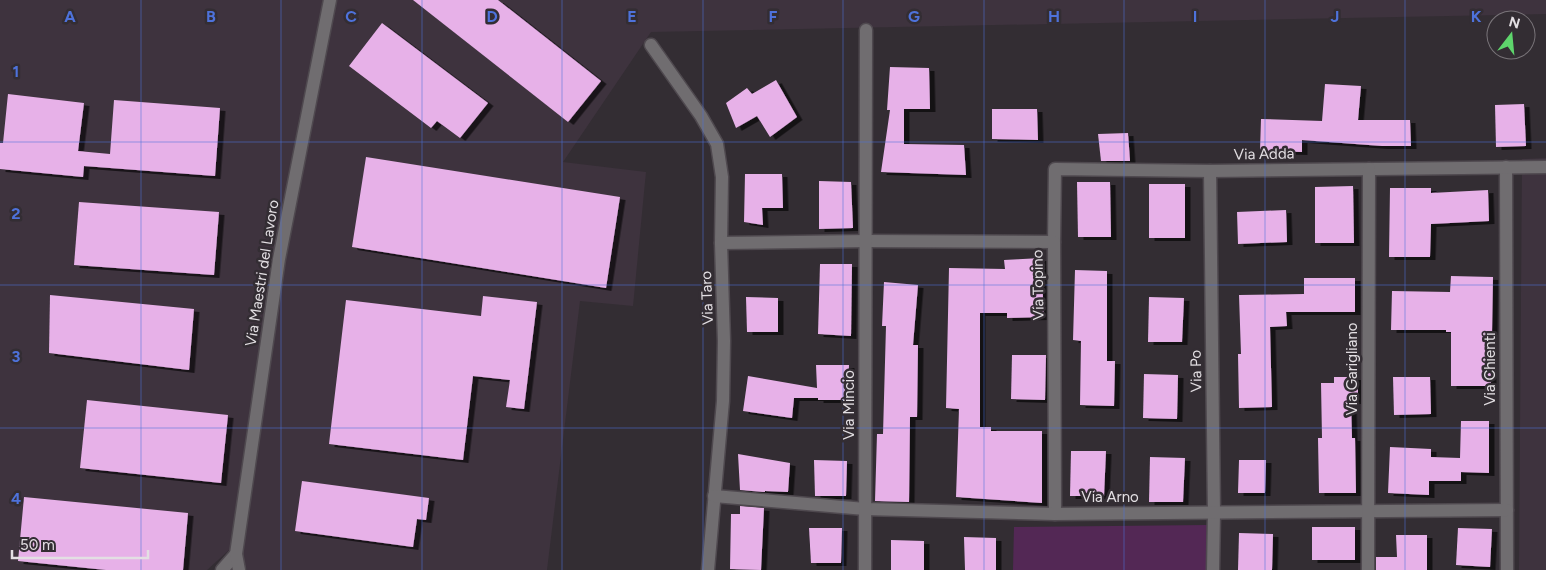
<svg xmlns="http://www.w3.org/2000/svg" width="1546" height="570" font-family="Figtree,sans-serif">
	<defs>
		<filter id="shadow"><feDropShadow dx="5.5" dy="3" stdDeviation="0" flood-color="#0009"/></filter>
	</defs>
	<rect width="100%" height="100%" fill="#332d33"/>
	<g fill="#3e333e">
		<path d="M0 0H1546V14L651 32 563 162 646 172 633 306 580 301 547 570H247L238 542 207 570H0Z"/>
		<path d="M1546 158V570H1519L1522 159Z"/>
	</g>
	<path fill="#532855" d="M1207 525 1206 570H1013L1014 527Z"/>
	<g fill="#e7b1e8" filter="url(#shadow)">
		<path d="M413 0H498L601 81 568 122Z"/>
		<path d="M382 23 488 103 460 138 437 121 431 128 349 66Z"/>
		<path d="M890 67 929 68 930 109H904V144L964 145 966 175 881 172 890 110H887Z"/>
		<path d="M776 80 797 117 770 137 757 116 736 128 726 103 747 88 752 94Z"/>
		<path d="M1325 84 1361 86 1358 120H1410L1411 146H1382L1302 140V152L1260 151 1261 119 1322 121Z"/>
		<path d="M8 94 84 103 78 151 110 154 114 100 220 108 215 176 84 166 83 177 0 169V143H3Z"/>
		<path d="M1524 104 1526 146 1496 147 1495 105Z"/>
		<path d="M992 109H1037L1038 140 992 139Z"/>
		<path d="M1128 133 1130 161H1101L1098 134Z"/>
		<path d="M366 157 620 197 606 288 352 247Z"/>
		<path d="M745 174H782L783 208H762L763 225 744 222Z"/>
		<path d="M819 181 851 182 853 228 819 229Z"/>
		<path d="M1077 182H1110L1111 237H1078Z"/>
		<rect x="1149" y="184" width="36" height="54"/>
		<path d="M1353 186 1354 243H1315V187Z"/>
		<path d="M1390 188H1431V193L1488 190 1489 221 1431 224 1430 257H1389Z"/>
		<path d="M79 202 219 212 214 275 74 265Z"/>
		<path d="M1286 210 1287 242 1238 244 1237 212Z"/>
		<path d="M1041 258 1044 317 1007 318V313H980V427H991V431H1042V503L956 497 959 409 946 408 949 268 1005 269 1004 260Z"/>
		<path d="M820 264H852L851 336 818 334Z"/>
		<path d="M1075 270 1107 271V361H1115L1114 406 1080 405 1081 341 1073 340Z"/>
		<path d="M1451 276 1493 277 1492 332H1490L1491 386H1451V332H1446V330H1391L1392 291 1450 292Z"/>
		<path d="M1304 278H1355V312H1286L1287 326 1270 327 1272 407 1239 408 1238 354H1241L1239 295 1304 294Z"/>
		<path d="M884 282 918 285 913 345H918L917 417H910L909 502 875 501 877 434H883L886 326H882Z"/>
		<path d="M50 295 194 309 189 370 49 353Z"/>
		<path d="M483 296 537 302 524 409 506 407 510 380 473 376 463 460 329 444 346 300 481 316Z"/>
		<path d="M746 297 778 298V332H747Z"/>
		<path d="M1149 297 1184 298 1182 342H1148Z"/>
		<path d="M1012 355H1046L1045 400 1011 399Z"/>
		<path d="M816 365H849L848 400H818V398H794L792 418 743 411 748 376 817 388Z"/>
		<path d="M1144 374 1178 375 1177 419 1143 418Z"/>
		<path d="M1334 377H1358V401H1351L1352 438H1355L1356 493H1319L1318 438H1322L1321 383H1334Z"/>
		<path d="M1393 377H1430L1431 414 1394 415Z"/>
		<path d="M87 400 228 415 221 483 80 468Z"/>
		<path d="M1461 421H1489V473L1461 472V481H1429V495L1388 493 1390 447 1431 449V457L1460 458Z"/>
		<path d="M1071 451H1106L1104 496H1070Z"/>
		<path d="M738 454 790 463 788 492 765 491V492L740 490Z"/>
		<path d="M1150 457 1185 458 1183 502H1149Z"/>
		<path d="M814 460 847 461 846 496H815Z"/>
		<path d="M1239 460H1266L1265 493H1238Z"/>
		<path d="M302 481 429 498 426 520 417 519 413 547 295 531Z"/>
		<path d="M24 497 188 513 183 570H106L18 561Z"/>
		<path d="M740 506 764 508 761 570 730 569 731 514H740Z"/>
		<rect x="1312" y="527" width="43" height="33"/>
		<path d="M809 528H842L841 563H811Z"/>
		<path d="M1458 528 1492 529 1490 567 1456 565Z"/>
		<path d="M1239 533 1273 534 1272 570H1238Z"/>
		<path d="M1396 535H1427V570H1376V557H1397Z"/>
		<path d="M964 537 996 538V570H965Z"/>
		<path d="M891 540 924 541V570H891Z"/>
	</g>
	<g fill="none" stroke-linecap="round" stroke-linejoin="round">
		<g stroke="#4f494f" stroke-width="15">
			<g id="minor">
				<path d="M651 45 701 116 717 144 722 177 721 243 724 341 723 401 708 570"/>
				<path d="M1506 167 1507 570"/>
				<path d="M1210 171 1214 513 1213 570"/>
				<path d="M1054 242 1055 169 1210 171 1546 167"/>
				<path d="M721 243 866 241 1054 242 1055 514"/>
				<path d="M714 496 865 509 1055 514 1507 510"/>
				<path d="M222 570 236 554"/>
				<path d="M239 570 236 554 279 259 330 0"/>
				<path d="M865 570 866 30"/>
				<path d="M1368 570 1369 169"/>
			</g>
		</g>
		<use href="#minor" stroke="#706d70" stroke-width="12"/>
	</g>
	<path fill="none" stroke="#4e72db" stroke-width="1" stroke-opacity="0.55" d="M141 0V570M281 0V570M422 0V570M562 0V570M703 0V570M843 0V570M984 0V570M1124 0V570M1265 0V570M1405 0V570M0 142H1546M0 285H1546M0 428H1546"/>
	<g text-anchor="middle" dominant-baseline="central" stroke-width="5" stroke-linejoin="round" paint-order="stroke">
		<g font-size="15" fill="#e3dfe3" stroke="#332d33">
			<text transform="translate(1264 154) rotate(-1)">Via Adda</text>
			<text transform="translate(262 273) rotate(-81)">Via Maestri del Lavoro</text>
			<text transform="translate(1038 285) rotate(-91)">Via Topino</text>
			<text transform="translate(707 298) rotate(-92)">Via Taro</text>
			<text transform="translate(1352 369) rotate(-90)">Via Garigliano</text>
			<text transform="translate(1490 369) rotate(-90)">Via Chienti</text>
			<text transform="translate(1196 371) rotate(-91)">Via Po</text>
			<text transform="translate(849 405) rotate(-90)">Via Mincio</text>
			<text x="1110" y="497">Via Arno</text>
		</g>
	</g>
	<g font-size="16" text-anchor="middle" font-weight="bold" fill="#4e72db" stroke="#332d33" stroke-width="5" stroke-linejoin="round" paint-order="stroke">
		<text x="70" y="22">A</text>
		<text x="211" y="22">B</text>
		<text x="351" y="22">C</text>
		<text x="492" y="22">D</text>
		<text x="632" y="22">E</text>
		<text x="773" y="22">F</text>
		<text x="914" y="22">G</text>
		<text x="1054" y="22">H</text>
		<text x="1195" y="22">I</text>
		<text x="1335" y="22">J</text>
		<text x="1476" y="22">K</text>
		<text x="16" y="77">1</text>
		<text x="16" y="219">2</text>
		<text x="16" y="362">3</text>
		<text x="16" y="504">4</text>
	</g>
	<g transform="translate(1511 35) rotate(16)"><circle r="24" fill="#332d33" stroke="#797479"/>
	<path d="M0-4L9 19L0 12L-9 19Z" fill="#5ed56c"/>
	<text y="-8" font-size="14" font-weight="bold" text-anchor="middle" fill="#e3dfe3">N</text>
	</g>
	<path d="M12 550v8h136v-8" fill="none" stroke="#e3dfe3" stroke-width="2.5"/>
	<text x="20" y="550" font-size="15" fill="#e3dfe3" stroke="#332d33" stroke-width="4" paint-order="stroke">50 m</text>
</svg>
